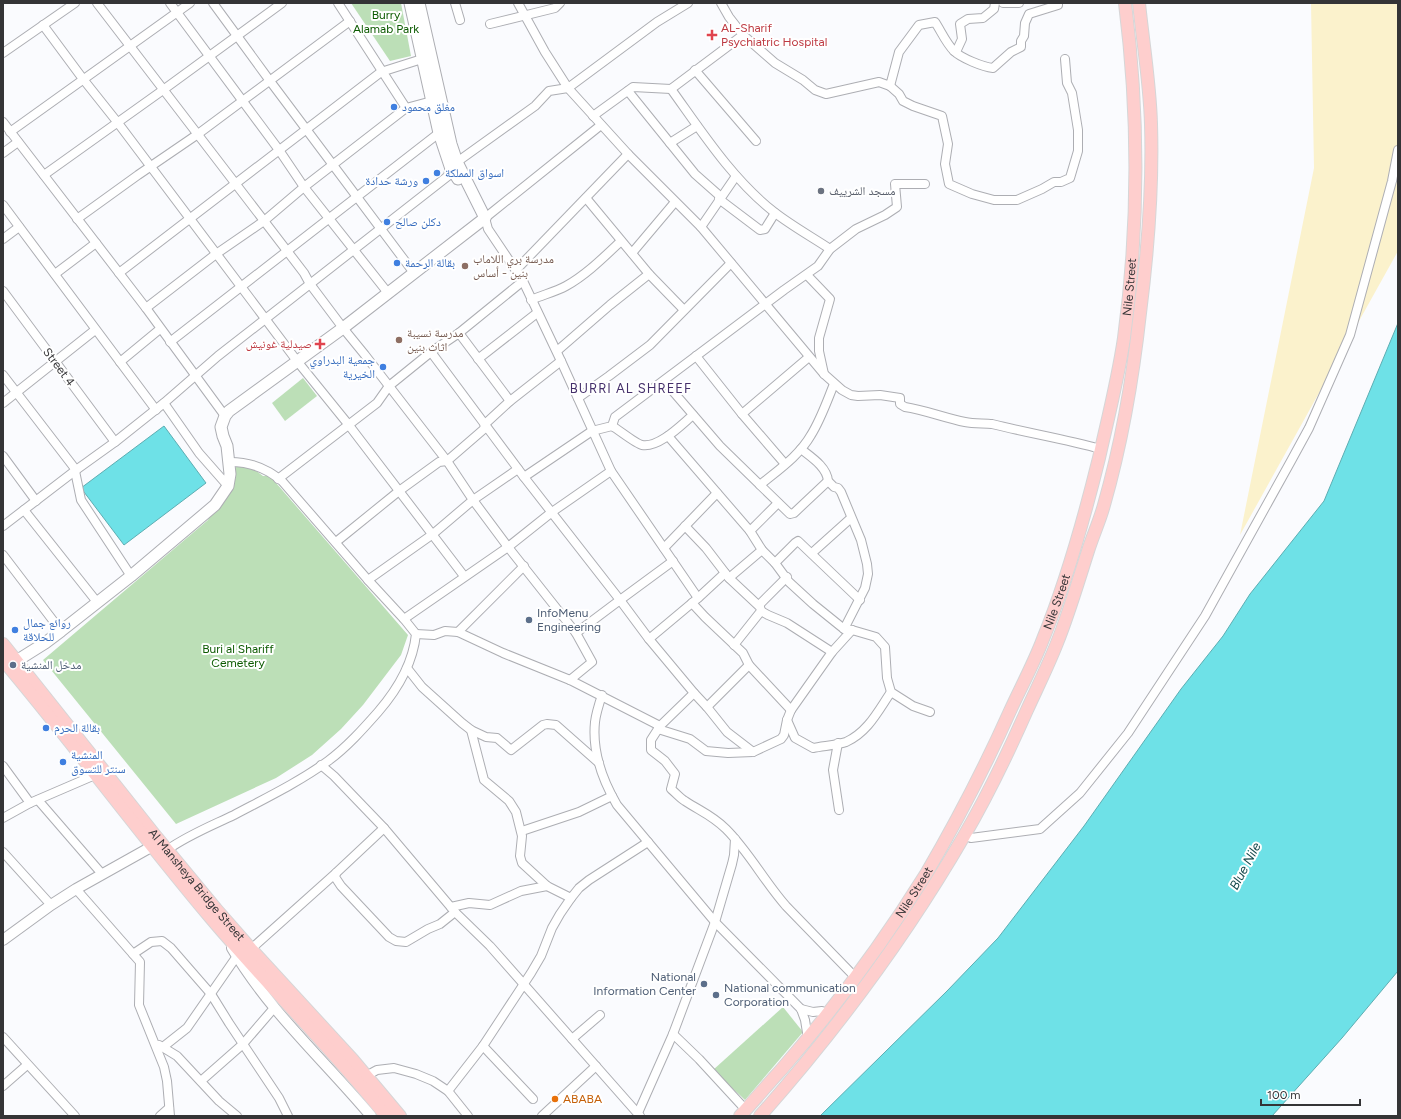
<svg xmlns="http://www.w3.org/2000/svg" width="1401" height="1119" font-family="Figtree,'Noto Naskh Arabic',sans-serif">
	<rect width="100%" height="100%" fill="#fafbfe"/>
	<g fill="#bcdfb7">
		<path d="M351 3H401L411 56 390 61Z"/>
		<path d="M303 378 317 396 285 421 272 403Z"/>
		<path d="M240 459 263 476H270L408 635 401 655 363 705 341 729 312 755 276 778 176 824 43 660 208 520Z"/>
		<path d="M783 1007 803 1032 745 1100 713 1070Z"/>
	</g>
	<path fill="#fbf2cc" d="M1311 3H1398V251L1240 535 1314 168Z"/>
	<g fill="#6ee1e7" stroke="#5dadb2">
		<path d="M1398 323V971L1342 1038 1272 1116H820L947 991 998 938 1084 826 1181 689 1223 636 1250 594 1324 501Z"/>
		<path d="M164 426 206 483 124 545 81 488Z"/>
	</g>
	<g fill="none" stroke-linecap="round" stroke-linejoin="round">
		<g stroke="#adaeb3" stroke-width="10">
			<g id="minor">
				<path d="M97 3 304 273 310 284 343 328 365 355 447 461 473 500 508 547 576 633 620 600 649 639 694 693 707 707 727 732 753 752"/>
				<path d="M170 3 279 150 304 187 388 293"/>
				<path d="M213 3 270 81 414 273"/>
				<path d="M338 3 406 108"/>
				<path d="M455 3 460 20"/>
				<path d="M518 3 545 52 568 88 628 154 701 227 824 374 842 390 851 395 858 396 880 395 900 398V404L905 407C925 410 945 418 965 422 974 424 985 423 992 424 1028 433 1065 439 1101 449"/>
				<path d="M721 3 729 17 743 35 775 63 803 80 815 90 826 94 879 82 890 86 899 52 919 25 935 22C941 31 946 43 954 51 961 58 983 67 993 68L1011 52 1021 47V41L1024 36 1025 23 1029 14 1058 5V3"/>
				<path d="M1003 3H1019"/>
				<path d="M490 24 555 8 560 3"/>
				<path d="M43 25 83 79 118 123 297 361 348 424 464 576"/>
				<path d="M954 51 956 52 962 39 960 24 968 19 983 18 994 9 995 3"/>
				<path d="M3 53 75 3"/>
				<path d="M695 70 756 141"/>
				<path d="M890 86 899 94 903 101 913 106 942 116 948 144 945 164 949 184 972 194 994 200H1017L1042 189 1054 182H1061L1070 178 1078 151V130L1072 93 1067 83 1065 59"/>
				<path d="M671 89C702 132 732 179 774 212 792 226 812 237 830 249"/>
				<path d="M628 91 695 174 721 197"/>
				<path d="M593 116 633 87 671 89 743 35"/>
				<path d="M3 122 146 308 225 416"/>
				<path d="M10 132 190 3"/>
				<path d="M670 143 697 126"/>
				<path d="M3 153 18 142"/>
				<path d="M457 162 535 106 549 91 568 88 657 22 688 3"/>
				<path d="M44 175 163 90 282 3"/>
				<path d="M586 198 649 274 684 310"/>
				<path d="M719 199 760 230 765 229 775 213"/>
				<path d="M3 205 156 410"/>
				<path d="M485 218 488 229 523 281 561 361 611 471 698 598"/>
				<path d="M485 218 601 125"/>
				<path d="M77 219 138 175 198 134 350 21"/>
				<path d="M701 227 736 176"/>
				<path d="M3 239 19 227"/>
				<path d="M632 253 675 202"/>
				<path d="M516 270 628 154"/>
				<path d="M119 273 381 72 422 59"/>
				<path d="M55 274 96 243"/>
				<path d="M807 275 830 299 819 338V351L824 374"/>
				<path d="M3 291 115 442"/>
				<path d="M531 300C542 295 555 292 566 286 586 275 604 257 621 241"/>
				<path d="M146 308 216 254 264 221 304 187 406 108 432 101"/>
				<path d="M459 333 510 401"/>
				<path d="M170 342 439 133"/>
				<path d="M557 351 610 305 649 274"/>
				<path d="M431 352 524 477 620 600 673 561"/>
				<path d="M696 356 742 414 785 464"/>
				<path d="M478 359 537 313"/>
				<path d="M120 362 160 329"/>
				<path d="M3 375 76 470"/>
				<path d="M664 381 720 446 760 485C778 470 799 456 811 435 821 419 827 401 834 384"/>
				<path d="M578 398 609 376 650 345 731 263"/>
				<path d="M3 403 95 330"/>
				<path d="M164 403 199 453 228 486"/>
				<path d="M742 414 809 357"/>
				<path d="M612 426C619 430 636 444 642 445 659 448 681 425 693 415"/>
				<path d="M668 436 750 531 762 550 775 563 789 582 813 604 844 629 852 630 876 637 885 647 887 678 891 692 913 706 930 712"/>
				<path d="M801 449C811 457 827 467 828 481L834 487 838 488 841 492 861 540 867 564 868 574 865 588 844 629"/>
				<path d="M3 456 36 501"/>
				<path d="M75 471 81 500 131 576"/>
				<path d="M524 477 592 431 612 426 615 417 784 290 818 266 830 249 856 229 885 215 897 207 895 184H925"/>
				<path d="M278 479 377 403 389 386 431 352 459 333 523 281"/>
				<path d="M760 485 790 514 794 513 828 481"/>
				<path d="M24 510 97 602"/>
				<path d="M3 526 76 470 115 442 164 403 218 356 448 176 450 166"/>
				<path d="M685 526 706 548 729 578 760 607 761 611 734 645"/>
				<path d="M750 531 778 503"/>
				<path d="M336 542 399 491 439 462 447 461 484 429 485 424 510 401 561 361"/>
				<path d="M664 548 717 493"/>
				<path d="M812 553 851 518"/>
				<path d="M3 555 61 631"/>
				<path d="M775 563 795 543 798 541 860 600"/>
				<path d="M729 578 762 550"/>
				<path d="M368 580 433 534 473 500 518 469"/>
				<path d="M692 603 705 617 743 653 749 665 791 710"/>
				<path d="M759 605 787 577"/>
				<path d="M761 611 768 615 787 623 832 652"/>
				<path d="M404 619 508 547 552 512 611 471"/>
				<path d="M458 632 524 566"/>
				<path d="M416 634 434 635 445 631 458 632 503 653 570 680 660 726 651 740V750L665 761 675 774 671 789C676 793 680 798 685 801 700 811 712 815 726 829 749 852 764 881 786 906L855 977"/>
				<path d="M649 639 698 598 725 573"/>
				<path d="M407 668 422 687 462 723 471 730 486 737 497 738 511 750 543 725 547 724 556 725 599 763"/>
				<path d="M570 680 592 662 576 633"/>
				<path d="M602 695C599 704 596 713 595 722 592 751 603 781 617 805L715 922 801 1009 805 1020 808 1039"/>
				<path d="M707 707 749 665"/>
				<path d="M787 720 795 738 813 748C822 746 838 745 846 742 868 732 878 711 891 692"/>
				<path d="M660 726 694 693"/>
				<path d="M658 729 690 739 706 751 728 753 753 752 781 739 784 735 787 720 791 710 832 652 852 630"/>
				<path d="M471 730 484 780 509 801 516 812 522 836 520 856 522 863 547 886 571 898"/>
				<path d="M838 743 833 770 839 810"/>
				<path d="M321 765 334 776 384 828 455 912 490 946 640 1116"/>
				<path d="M3 766 30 803"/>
				<path d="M38 800 102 874"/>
				<path d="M3 818 30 803 95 775"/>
				<path d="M522 831 579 812 612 796"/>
				<path d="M965 834 971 838 1040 829 1080 793 1128 733 1205 616 1291 461 1309 428 1350 335 1392 181 1398 150"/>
				<path d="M167 850C188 835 211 826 234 815 266 798 299 782 328 761 347 747 363 729 378 712 397 690 413 664 416 634L404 619 368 580 282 481C278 478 274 475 269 472 257 465 243 462 230 462"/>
				<path d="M3 852 51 905"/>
				<path d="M336 873 335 877 341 886 389 937 396 941 406 942 428 929 440 924 455 912"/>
				<path d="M76 889 140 962 139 1005 164 1067 167 1081 170 1116"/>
				<path d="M451 907 469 903 490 905 521 891 547 886"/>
				<path d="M251 949 336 873 384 828"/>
				<path d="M133 954 151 942 162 941 171 948 211 994 229 1023 279 1098 288 1116"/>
				<path d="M801 1009 813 1012 822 1011 828 1015"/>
				<path d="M673 1034 699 1059 746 1110"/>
				<path d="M3 1037 75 1116"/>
				<path d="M572 1039 600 1015"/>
				<path d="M159 1045 177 1056 219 1101 237 1116"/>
				<path d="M483 1046 533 1099"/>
				<path d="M163 1047 187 1028 237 956"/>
				<path d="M366 1076 377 1070 394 1068 416 1074 433 1081 448 1091 483 1046 531 973 541 956 552 928 560 914 571 898 579 888 589 880 648 842"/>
				<path d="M201 1081 243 1044 274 1008"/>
				<path d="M3 1086 27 1065"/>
				<path d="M448 1091 468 1116"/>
				<path d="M638 1113 673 1034 715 922 732 864 734 855 735 839"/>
				<path d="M160 1116 169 1108"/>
				<path d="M542 1116 596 1066"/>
			</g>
		</g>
		<g stroke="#adaeb3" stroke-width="12">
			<g id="tertiary">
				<path d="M3 940 51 905 76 889 151 847"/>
				<path d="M232 948C269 1011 324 1060 371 1116"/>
			</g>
		</g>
		<g stroke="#adaeb3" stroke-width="13">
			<g id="secondary">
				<path d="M410 3 439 133 450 166 458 179"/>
				<path d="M10 665 45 643 61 631 131 576 215 505 228 486 230 474 227 446 223 436 221 427 225 416 229 411 343 328 485 218 457 162 451 144 419 3"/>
			</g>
		</g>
		<g stroke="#d6d6d7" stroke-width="14">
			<g id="primary">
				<path id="s1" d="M3 644 154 834 216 909 251 949 353 1060 400 1116"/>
				<path d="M3 660C74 744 139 833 210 917 267 985 331 1047 386 1116"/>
				<path id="s2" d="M740 1116C754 1101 767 1085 781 1070 834 1009 883 943 926 874 957 821 985 767 1010 711 1021 687 1034 663 1043 639 1067 580 1084 519 1099 458 1108 418 1118 379 1124 338 1139 227 1139 114 1125 3"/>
				<path d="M760 1116C837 1029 906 936 964 836 988 795 1008 753 1027 710 1037 688 1048 666 1057 643 1069 613 1078 582 1088 551 1093 535 1100 520 1104 505 1122 442 1133 377 1140 313 1148 250 1153 188 1151 124 1150 84 1143 43 1139 3"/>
			</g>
		</g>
		<use href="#minor" stroke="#fff" stroke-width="8"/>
		<use href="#tertiary" stroke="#fff" stroke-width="10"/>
		<use href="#secondary" stroke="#fff" stroke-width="11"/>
		<use href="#primary" stroke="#fececd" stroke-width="12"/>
	</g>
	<g fill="#e0444e" stroke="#fff" stroke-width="1.5">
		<path d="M710 29h4v4h4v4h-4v4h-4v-4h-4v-4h4z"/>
		<path d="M318 338h4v4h4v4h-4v4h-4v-4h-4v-4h4z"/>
	</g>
	<g fill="#3f7fe0" stroke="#fff" stroke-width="1.5">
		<circle cx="394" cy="107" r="4"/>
		<circle cx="437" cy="173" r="4"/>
		<circle cx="426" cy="181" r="4"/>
		<circle cx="387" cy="222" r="4"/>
		<circle cx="397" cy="263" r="4"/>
		<circle cx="383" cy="367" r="4"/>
		<circle cx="15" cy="630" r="4"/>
		<circle cx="46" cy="728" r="4"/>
		<circle cx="63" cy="762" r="4"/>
	</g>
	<circle fill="#6b7280" stroke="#fff" stroke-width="1.5" cx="821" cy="191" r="4"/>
	<g fill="#8d6e63" stroke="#fff" stroke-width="1.5">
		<circle cx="465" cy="266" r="4"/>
		<circle cx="399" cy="340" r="4"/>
	</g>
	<g fill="#5c6f8a" stroke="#fff" stroke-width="1.5">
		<circle cx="529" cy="620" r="4"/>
		<circle cx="13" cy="665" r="4"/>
		<circle cx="704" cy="984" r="4"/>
		<circle cx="716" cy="995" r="4"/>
	</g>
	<circle fill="#e8710a" stroke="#fff" stroke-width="1.5" cx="555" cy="1099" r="4"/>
	<g text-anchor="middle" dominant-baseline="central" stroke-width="4" stroke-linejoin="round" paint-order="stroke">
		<g font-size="12" fill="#0c5a01" stroke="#fff">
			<text x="386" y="15">Burry<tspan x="386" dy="14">Alamab Park</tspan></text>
			<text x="238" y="649">Buri al Shariff<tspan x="238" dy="14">Cemetery</tspan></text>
		</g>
		<g font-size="12" fill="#be3a42" stroke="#fff" text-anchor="start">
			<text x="721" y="28">AL-Sharif<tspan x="721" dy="14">Psychiatric Hospital</tspan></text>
			<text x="312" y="344" text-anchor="end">صيدلية غونيش</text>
		</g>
		<g font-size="12" fill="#366cbe" stroke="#fff" text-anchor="start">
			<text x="402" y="107">مغلق محمود</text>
			<text x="445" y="173">اسواق المملكة</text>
			<text x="418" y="181" text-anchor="end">ورشة حدادة</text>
			<text x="395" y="222">دكلن صالح</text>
			<text x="405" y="263">بقالة الرحمة</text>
			<text x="375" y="360" text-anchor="end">جمعية البدراوي<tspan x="375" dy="14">الخيرية</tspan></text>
			<text x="23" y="623">روائع جمال<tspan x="23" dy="14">للحلاقة</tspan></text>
			<text x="54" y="728">بقالة الحرم</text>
			<text x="71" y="755">المنشية<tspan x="71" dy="14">سنتر للتسوق</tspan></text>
		</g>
		<g font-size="12" fill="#5b616d" stroke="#fff" text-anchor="start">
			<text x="829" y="191">مسجد الشرييف</text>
		</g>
		<g font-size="12" fill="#785e54" stroke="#fff" text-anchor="start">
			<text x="473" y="259">مدرسة بري اللاماب<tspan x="473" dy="14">بنين - أساس</tspan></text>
			<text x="407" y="333">مدرسة نسيبة<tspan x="407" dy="14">اثاث بنين</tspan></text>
		</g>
		<g font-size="12" fill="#343436" stroke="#fff">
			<text stroke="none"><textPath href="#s2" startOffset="932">Nile Street</textPath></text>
			<text transform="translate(59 367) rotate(53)">Street 4</text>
			<text stroke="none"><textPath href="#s2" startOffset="608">Nile Street</textPath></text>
			<text stroke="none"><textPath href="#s1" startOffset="309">Al Mansheya Bridge Street</textPath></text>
			<text stroke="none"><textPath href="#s2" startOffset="284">Nile Street</textPath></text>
		</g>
		<g font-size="12" fill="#4e5e75" stroke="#fff" text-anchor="start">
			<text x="537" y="613">InfoMenu<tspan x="537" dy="14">Engineering</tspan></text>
			<text x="21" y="665">مدخل المنشية</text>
			<text x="696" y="977" text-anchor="end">National<tspan x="696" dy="14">Information Center</tspan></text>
			<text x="724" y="988">National communication<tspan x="724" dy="14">Corporation</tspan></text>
		</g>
		<g font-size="12" fill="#c56008" stroke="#fff" text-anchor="start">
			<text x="563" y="1099">ABABA</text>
		</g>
		<g font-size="13" letter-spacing="1" fill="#45306b" stroke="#fff">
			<text x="631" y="388">BURRI AL SHREEF</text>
		</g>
		<g font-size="13" font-style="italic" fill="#164a4d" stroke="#fff">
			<text transform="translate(1245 866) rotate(-62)">Blue Nile</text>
		</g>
	</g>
	<rect width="1401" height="1119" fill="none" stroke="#343436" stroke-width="8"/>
	<path d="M1261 1099v6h99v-6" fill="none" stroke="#343436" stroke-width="2"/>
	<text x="1267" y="1099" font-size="12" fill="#343436" stroke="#ffffff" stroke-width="3" paint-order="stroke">100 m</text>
</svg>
